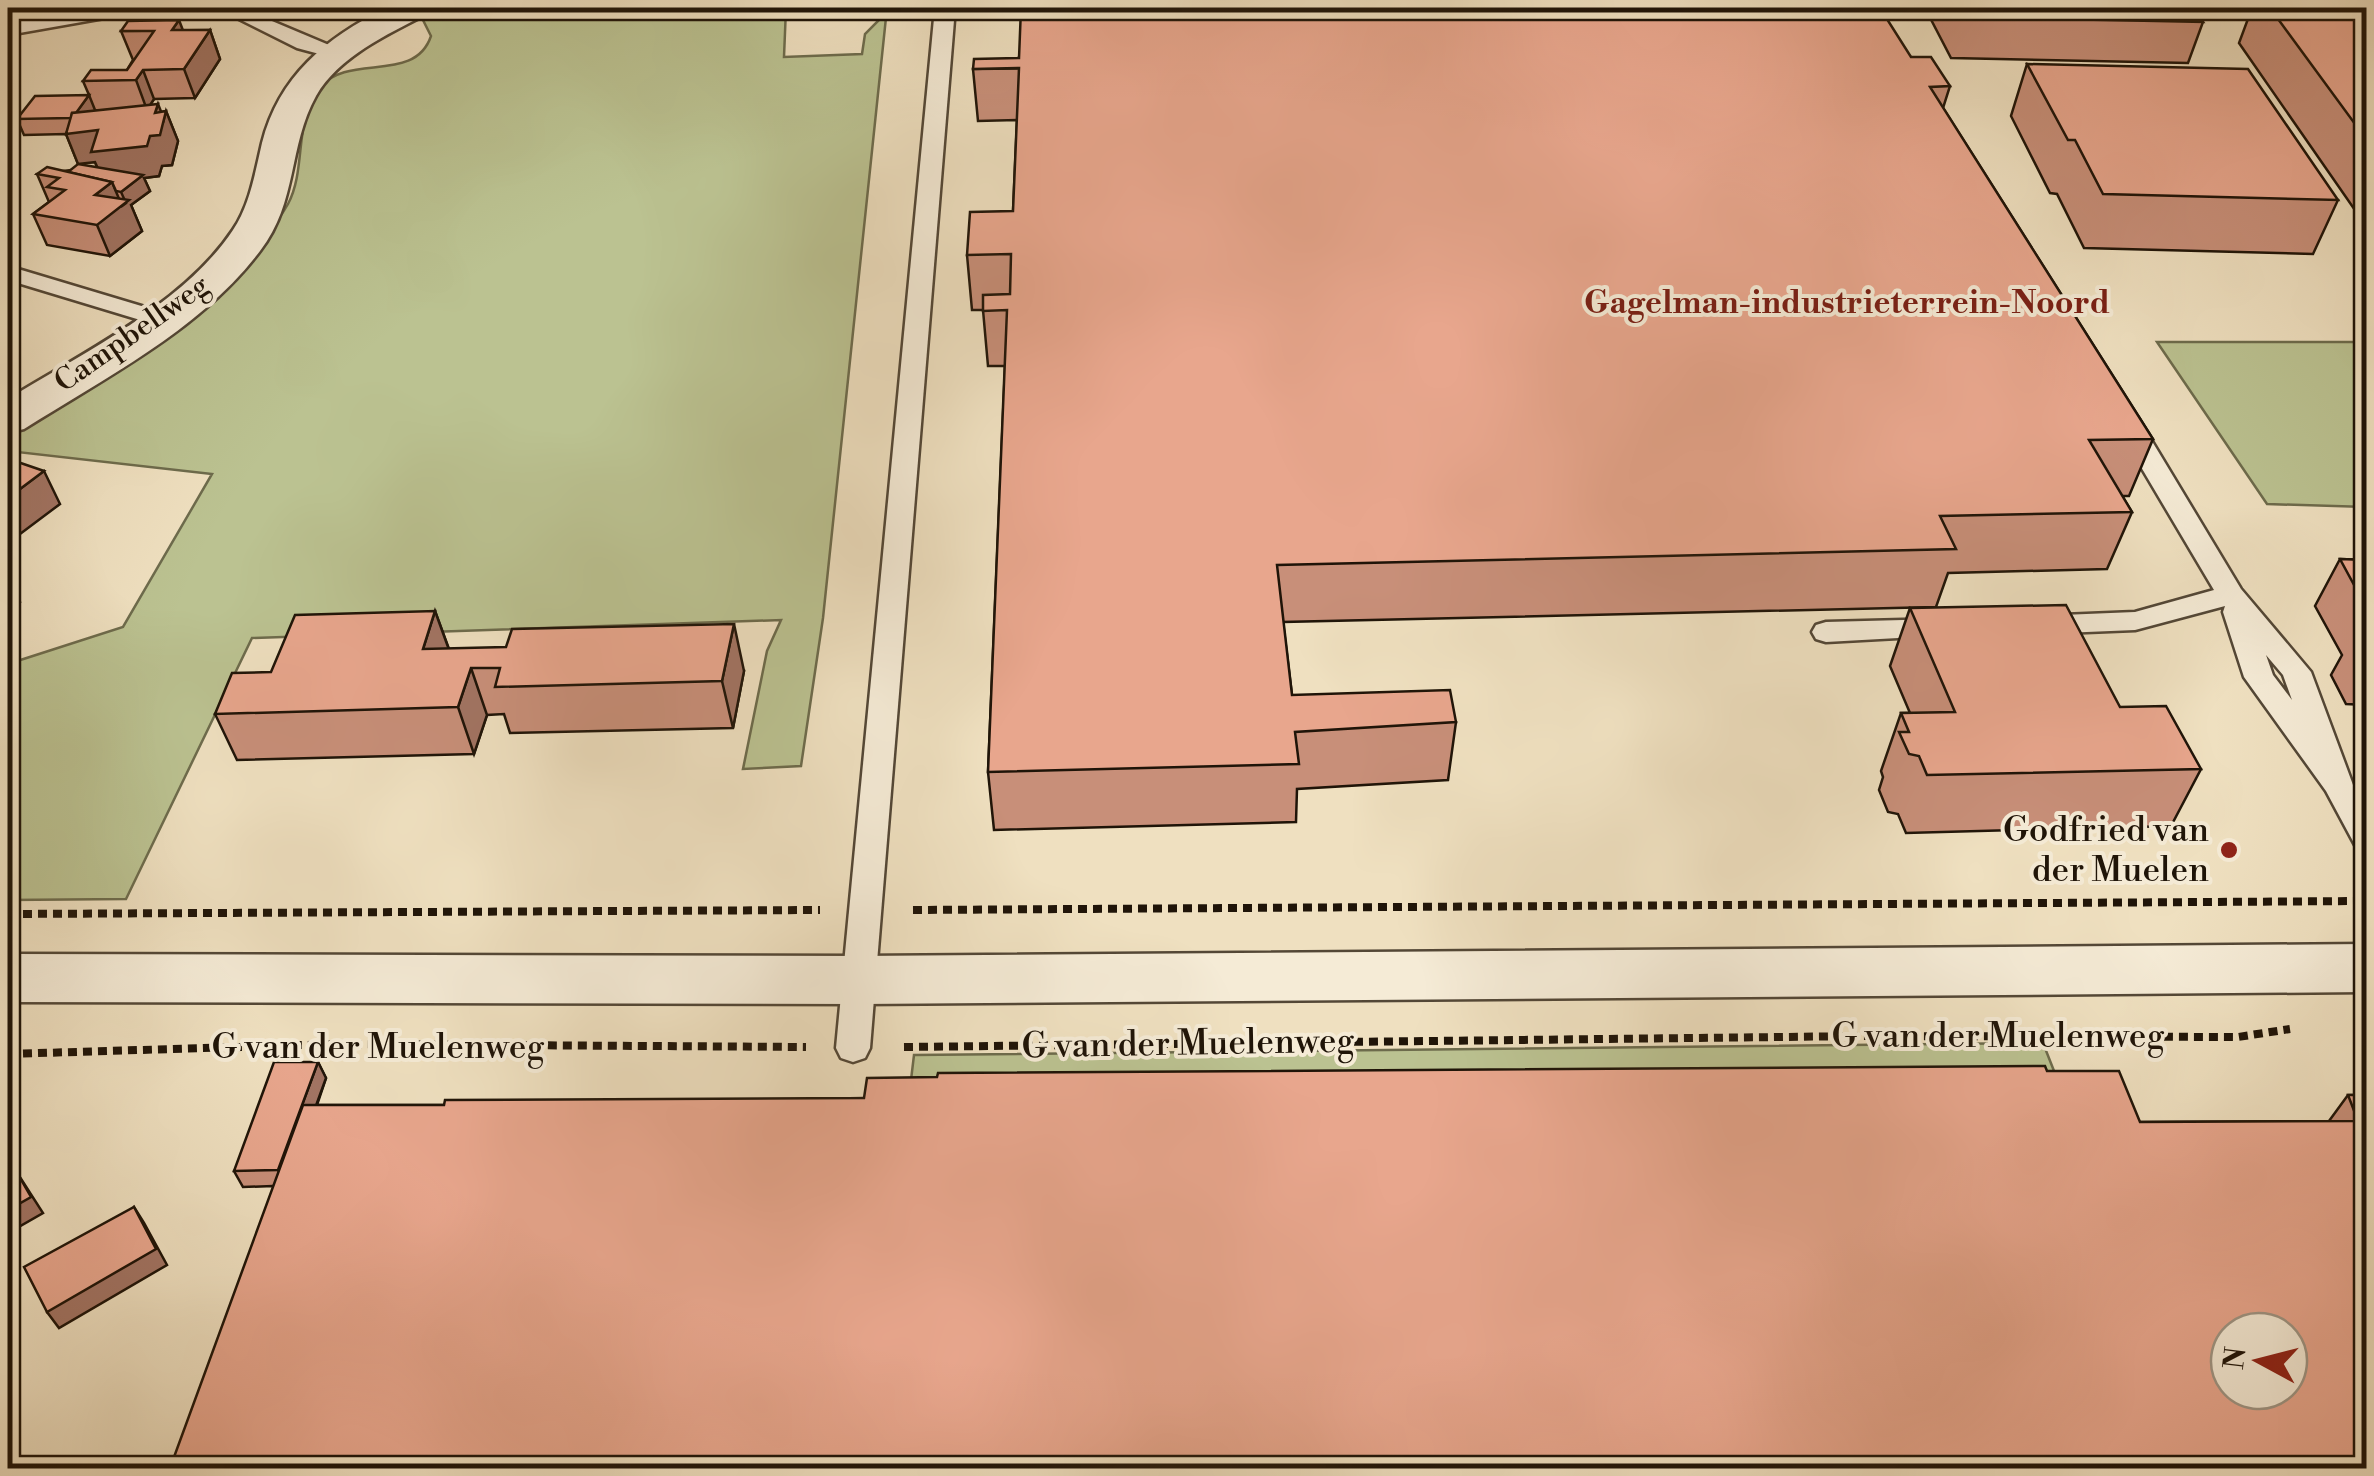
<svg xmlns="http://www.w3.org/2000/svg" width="2374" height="1476" font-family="'Libre Bodoni',serif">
	<rect width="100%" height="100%" fill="#efe0c0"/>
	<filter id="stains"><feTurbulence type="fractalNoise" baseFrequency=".002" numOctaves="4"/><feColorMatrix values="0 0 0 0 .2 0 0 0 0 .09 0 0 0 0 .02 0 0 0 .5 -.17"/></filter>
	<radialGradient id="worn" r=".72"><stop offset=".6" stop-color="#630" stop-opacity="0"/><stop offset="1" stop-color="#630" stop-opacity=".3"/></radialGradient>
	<g fill="#bbc291" stroke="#6d6b4c" stroke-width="2.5">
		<path d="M449 8H786L784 57 862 54 865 34 882 17V8H887L823 618 801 766 743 769 767 651 781 620 252 638 126 899 8 900V664L123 627 212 474 8 451V439C42 417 77 396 110 372 147 346 180 311 214 281 240 258 271 235 288 204 307 168 293 120 320 87 349 53 415 84 431 36L423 20Z"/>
		<path d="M2157 342H2366V507L2267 504Z"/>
		<path d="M2043 1043 2080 1137 904 1138 914 1055Z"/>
	</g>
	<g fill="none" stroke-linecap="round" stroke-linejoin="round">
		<g stroke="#534736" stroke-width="5">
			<g id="service">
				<path d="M97 8H137L127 14 8 35V23Z"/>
				<path d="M217 8H241L348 53 338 59 297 48Z"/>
				<path d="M935 8H955L870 1048 865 1058 853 1062 841 1058 836 1048Z"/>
				<path d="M8 266 168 314 172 319 160 326 8 280Z"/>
				<path d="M2125 410 2138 418 2241 589 2311 672 2353 785 2366 809V849L2355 845 2326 791 2244 677 2223 612 2225 606 2135 630 2038 634 2028 632 2024 625 2028 618 2038 616 2135 612 2214 590 2112 418ZM2266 655 2283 675 2292 700 2273 675Z"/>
				<path d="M1942 619 1952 621 1956 628 1952 635 1826 642 1816 639 1812 632 1816 625 1826 622Z"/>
			</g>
		</g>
		<g stroke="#534736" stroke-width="5">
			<path id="minor" d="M386 8H430L425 15C388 34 338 57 316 96 288 146 298 202 260 251 200 330 106 377 24 429L8 433V399C81 354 184 304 233 230 250 205 255 173 262 143 279 76 326 38 386 8Z"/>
		</g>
		<g stroke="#534736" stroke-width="5">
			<path id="tertiary" d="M2366 944V992L861 1004 8 1002V954L861 956Z"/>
		</g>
		<g stroke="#1f1408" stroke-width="8" stroke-dasharray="9 6" stroke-linecap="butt">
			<path d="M913 910 2366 901"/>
			<path d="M8 914 820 910"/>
			<path d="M904 1047 1867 1036 2238 1037 2290 1029"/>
			<path d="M8 1054 337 1044 806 1047"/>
		</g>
		<use href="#service" fill="#f5ebd6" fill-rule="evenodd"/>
		<use href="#minor" fill="#f5ebd6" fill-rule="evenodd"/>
		<use href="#tertiary" fill="#f5ebd6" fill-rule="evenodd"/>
	</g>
	<g fill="#c88f79" stroke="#1f1408" stroke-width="2.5">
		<path d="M1925 8H2193L2203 22 2188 63 1951 58Z"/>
		<path d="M2252 8H2366V226L2239 43Z"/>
		<path d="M210 30 220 59 195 98 154 99 150 105 161 112 166 111 178 141 172 165 162 166 159 176 144 178 150 191 131 205 142 231 110 256 47 245 33 214 49 202 37 174 97 167 95 162 78 164 66 134 24 135 17 119 89 95 83 81 127 70 133 60 121 31Z"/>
		<path d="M1911 57 1950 86 1943 108 2153 439 2129 496H2122L2132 512 2107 569 1948 573 1936 607 1283 622 1292 695 1456 722 1448 780 1297 789 1296 822 994 830 988 772 1005 366H988L983 310H972L967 255 1013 211 1017 120 978 121 973 69Z"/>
		<path d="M2027 64 2338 200 2313 254 2084 248 2057 194 2050 193 2011 116Z"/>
		<path d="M2340 559 2366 560V705L2346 704 2331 675 2342 655 2315 606Z"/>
		<path d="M1910 608 2120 707 2201 769 2171 826 1906 833 1898 814 1888 812 1879 790 1883 777 1881 771 1901 713H1910L1890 666Z"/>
		<path d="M435 611 449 649 744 671 733 728 510 733 504 714 487 715 474 754 237 760 215 714 271 672Z"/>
		<path d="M318 1062 326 1078 317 1105H444L864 1098 2047 1071 2140 1122 2329 1121 2348 1095H2366V1468L273 1186 243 1187 234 1171Z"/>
	</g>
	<g fill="#a27463" stroke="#1f1408" stroke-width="2.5">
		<path d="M179 20 190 49 172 30Z"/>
		<path d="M210 30 220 59 195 98 184 69Z"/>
		<path d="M143 70 154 99 147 110 136 80Z"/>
		<path d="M89 95 95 110 155 113 158 104 164 119 166 111 178 141 172 165 162 166 159 176 144 178 150 191 131 205 142 231 110 256 97 225 95 195 112 182 122 206 126 203 121 192 139 178 104 182 95 162 78 164 66 134 72 118Z"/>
		<path d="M9 188 16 204 8 210V189Z"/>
		<path d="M44 471 60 504 8 543V498Z"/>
		<path d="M10 585 20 602 8 616V589Z"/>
		<path d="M435 611 452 658 423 649Z"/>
		<path d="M734 624 744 671 733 728 722 681Z"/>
		<path d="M471 668 487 715 474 754 458 707Z"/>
		<path d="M318 1062 326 1078 287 1186 278 1170Z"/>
		<path d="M16 1171 43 1213 8 1233V1210Z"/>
		<path d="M134 1207 144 1223 167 1265 59 1328 47 1312Z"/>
	</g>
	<g fill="#e8a68d" stroke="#1f1408" stroke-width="2.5" fill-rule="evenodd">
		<path d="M1021 8H1880L1911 57H1931L1950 86 1930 87 2153 439 2089 440 2132 512 1940 516 1956 549 1277 565 1292 695 1450 690 1456 722 1295 732 1299 764 988 772 1007 310 983 311V295L1010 294 1011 254 967 255 970 212 1013 211 1019 68 973 69 974 59 1019 58Z"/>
		<path d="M1958 8H2193L2203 22 1963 17Z"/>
		<path d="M2270 8H2366V139Z"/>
		<path d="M179 20 172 30H210L184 69 143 70 136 80 83 81 91 70H127L154 31H121L128 21Z"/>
		<path d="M2027 64 2248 69 2338 200 2103 194 2075 140H2068Z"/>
		<path d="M89 95 76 113H72L71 118 17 119 35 96Z"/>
		<path d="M158 104 155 113 166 111 160 135 150 136 147 146 91 152 98 130 66 134 72 113Z"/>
		<path d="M78 164 143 175 121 192 116 191 112 182 68 172Z"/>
		<path d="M47 167 112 182 95 195 129 200 97 225 33 214 65 190 47 187 59 178 37 174Z"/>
		<path d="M9 459 44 471 8 498V461Z"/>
		<path d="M2340 559 2366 560V607Z"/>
		<path d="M2066 605 2120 707 2166 706 2201 769 1927 775 1919 756 1909 754 1899 732H1909L1901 713 1955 712 1910 608Z"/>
		<path d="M435 611 423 649 506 647 512 629 734 624 722 681 495 687 500 668H471L458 707 215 714 232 673 271 672 295 615Z"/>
		<path d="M2357 628H2366V646Z"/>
		<path d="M274 1062H318L278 1170 234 1171Z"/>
		<path d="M2045 1066 2047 1071H2119L2140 1122 2358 1121 2348 1095H2366V1468H170L303 1105H444L445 1100 864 1098 867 1078 937 1077 938 1073ZM2229 1331H2289V1391H2229Z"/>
		<path d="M16 1171 31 1197 8 1210V1176Z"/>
		<path d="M134 1207 156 1249 47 1312 24 1267Z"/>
	</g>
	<circle fill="#8f2418" stroke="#f5ebd6" stroke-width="4" cx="2229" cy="850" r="10"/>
	<g text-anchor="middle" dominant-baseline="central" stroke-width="8" stroke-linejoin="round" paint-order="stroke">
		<g font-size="30" fill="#1f1408" stroke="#f5ebd6">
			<text transform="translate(132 334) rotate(-35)">Campbellweg</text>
		</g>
		<g font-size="32" font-weight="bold" fill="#7a1f14" stroke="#f5ebd6">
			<text x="1847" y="303">Gagelman-industrieterrein-Noord</text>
		</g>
		<g font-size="35" fill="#1f1408" stroke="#f5ebd6" text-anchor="end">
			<text x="2209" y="830">Godfried van<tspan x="2209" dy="40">der Muelen</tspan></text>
		</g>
		<g font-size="35" fill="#1f1408" stroke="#f5ebd6">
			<text x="1998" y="1036">G van der Muelenweg</text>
			<text transform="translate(1188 1044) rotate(-1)">G van der Muelenweg</text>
			<text x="378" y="1047">G van der Muelenweg</text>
		</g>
	</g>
	<rect width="2374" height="1476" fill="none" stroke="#efe0c0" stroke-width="40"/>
	<rect x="10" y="10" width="2354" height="1456" fill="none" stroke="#1f1408" stroke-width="5"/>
	<rect x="20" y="20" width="2334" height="1436" fill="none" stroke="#1f1408" stroke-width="2.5"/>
	<g transform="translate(2259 1361) rotate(277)"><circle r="48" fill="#f5ebd6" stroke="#9f9584" stroke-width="2.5"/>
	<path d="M0-8L18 38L0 25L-18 38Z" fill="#8f2418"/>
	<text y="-15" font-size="28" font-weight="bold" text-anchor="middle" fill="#1f1408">N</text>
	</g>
	<rect width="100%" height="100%" filter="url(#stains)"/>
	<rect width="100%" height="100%" fill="url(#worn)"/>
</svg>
